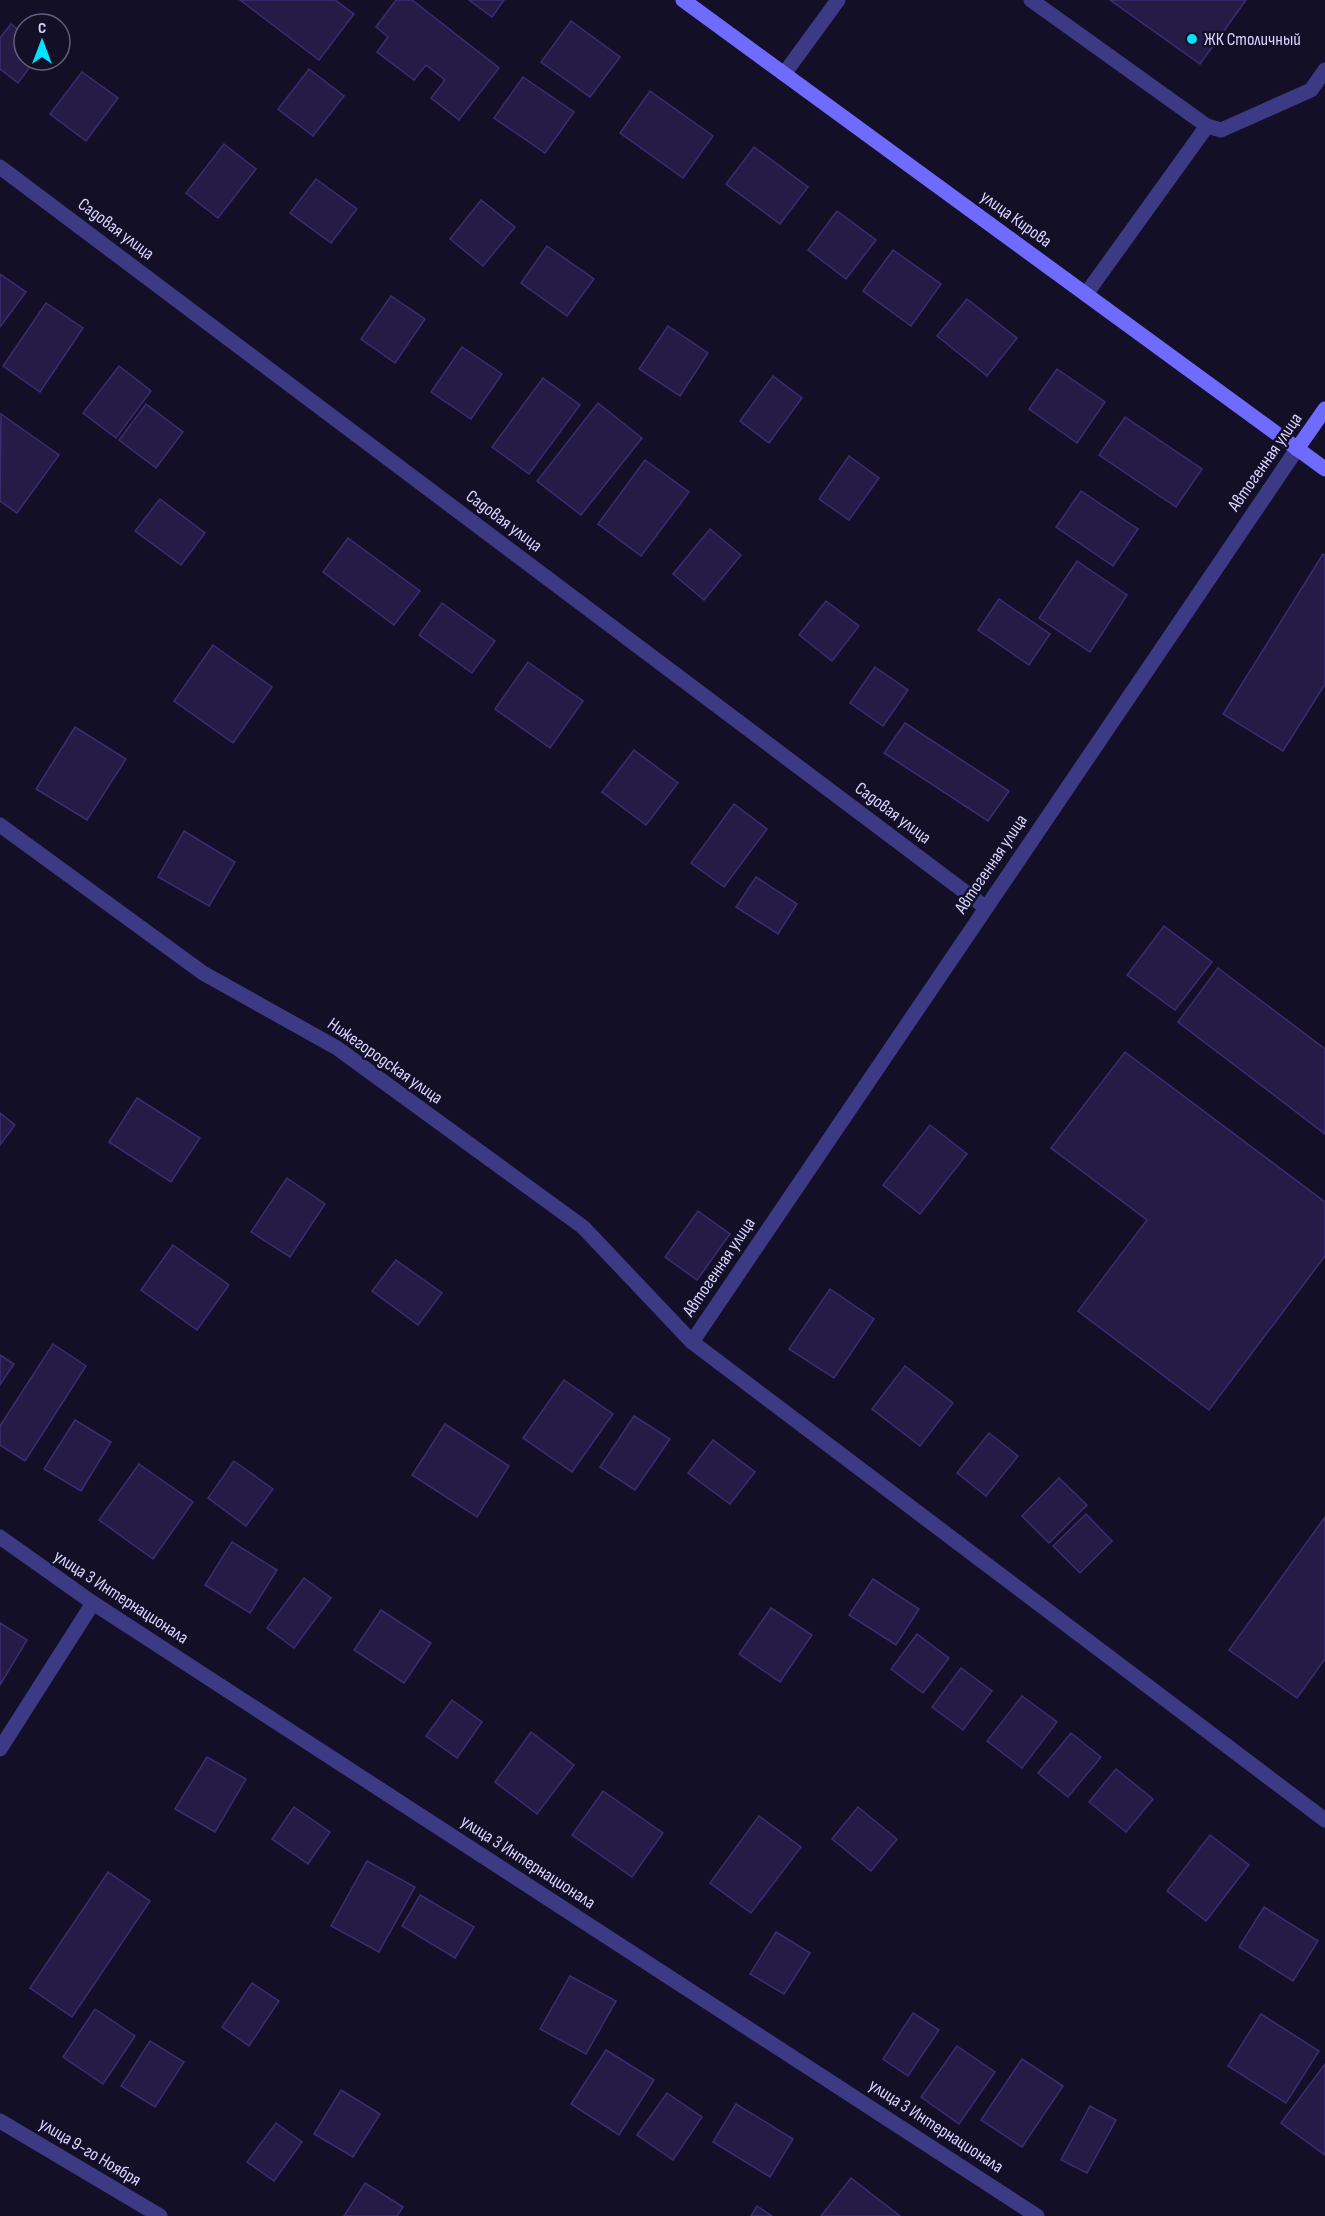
<svg xmlns="http://www.w3.org/2000/svg" width="1325" height="2216" font-family="'Sofia Sans Condensed',sans-serif">
	<rect width="100%" height="100%" fill="#130f26"/>
	<g fill="#241b47" stroke="#3b2d73" stroke-width="1.5">
		<path d="M240 0H335L354 14 319 60Z"/>
		<path d="M396 0H412L499 68 459 120 431 98 445 80 426 65 414 80 377 52 388 37 376 27Z"/>
		<path d="M469 0H504L492 17Z"/>
		<path d="M1110 0H1246L1200 64Z"/>
		<path d="M571 21 620 57 590 97 541 62Z"/>
		<path d="M11 24 24 34V60H35L18 83 0 69V38Z"/>
		<path d="M309 69 344 96 313 136 278 109Z"/>
		<path d="M82 72 118 98 86 141 50 114Z"/>
		<path d="M523 77 574 112 545 153 494 118Z"/>
		<path d="M650 91 713 136 683 178 620 133Z"/>
		<path d="M224 144 256 169 218 218 186 193Z"/>
		<path d="M754 147 808 187 780 224 726 184Z"/>
		<path d="M316 179 357 209 331 243 290 213Z"/>
		<path d="M481 200 515 227 483 266 450 239Z"/>
		<path d="M837 211 876 240 846 279 808 250Z"/>
		<path d="M547 246 594 279 567 316 521 283Z"/>
		<path d="M893 250 941 284 911 326 863 291Z"/>
		<path d="M0 274 26 292 0 327Z"/>
		<path d="M391 296 425 319 395 363 361 339Z"/>
		<path d="M967 299 1017 338 987 376 937 336Z"/>
		<path d="M46 303 83 328 40 392 3 366Z"/>
		<path d="M668 326 708 353 680 396 639 369Z"/>
		<path d="M462 347 502 374 471 419 431 392Z"/>
		<path d="M119 366 151 391 116 438 83 413Z"/>
		<path d="M1057 369 1105 402 1077 443 1029 409Z"/>
		<path d="M773 376 802 398 769 443 740 421Z"/>
		<path d="M543 378 580 405 529 474 492 447Z"/>
		<path d="M598 403 642 438 581 515 537 481Z"/>
		<path d="M146 404 183 432 156 468 119 440Z"/>
		<path d="M1 414 59 455 17 513 0 501Z"/>
		<path d="M1125 417 1202 469 1176 507 1099 455Z"/>
		<path d="M849 456 879 478 849 520 819 499Z"/>
		<path d="M645 460 689 492 641 556 598 524Z"/>
		<path d="M1081 491 1138 529 1113 566 1056 527Z"/>
		<path d="M160 499 205 533 181 565 135 531Z"/>
		<path d="M710 529 741 555 704 600 673 574Z"/>
		<path d="M348 538 420 591 394 625 323 572Z"/>
		<path d="M1323 554 1325 555V684L1283 751 1223 714Z"/>
		<path d="M1077 561 1127 595 1090 652 1039 618Z"/>
		<path d="M999 599 1050 634 1029 665 978 630Z"/>
		<path d="M826 601 859 626 832 661 799 635Z"/>
		<path d="M442 603 495 641 472 673 419 635Z"/>
		<path d="M213 645 272 687 233 743 174 701Z"/>
		<path d="M528 662 583 701 550 748 495 709Z"/>
		<path d="M875 667 908 690 883 726 850 703Z"/>
		<path d="M905 723 1009 791 988 821 884 753Z"/>
		<path d="M75 727 126 759 87 820 36 789Z"/>
		<path d="M634 750 678 783 646 825 602 792Z"/>
		<path d="M734 804 767 829 724 887 691 863Z"/>
		<path d="M184 831 235 862 209 906 158 877Z"/>
		<path d="M756 877 797 904 778 934 736 907Z"/>
		<path d="M1164 926 1212 962 1175 1010 1127 975Z"/>
		<path d="M1218 968 1325 1049V1134L1178 1022Z"/>
		<path d="M1125 1052 1325 1202V1256L1209 1410 1078 1311 1147 1220 1051 1148Z"/>
		<path d="M137 1098 200 1138 171 1182 109 1142Z"/>
		<path d="M0 1113 15 1125 0 1145Z"/>
		<path d="M930 1125 967 1154 920 1214 883 1185Z"/>
		<path d="M287 1178 325 1204 290 1257 251 1232Z"/>
		<path d="M698 1211 730 1234 697 1280 665 1257Z"/>
		<path d="M173 1245 229 1285 197 1330 141 1290Z"/>
		<path d="M396 1260 442 1293 418 1325 372 1291Z"/>
		<path d="M830 1289 874 1319 834 1378 789 1349Z"/>
		<path d="M53 1344 86 1366 25 1461 0 1445V1426Z"/>
		<path d="M0 1355 14 1364 0 1385Z"/>
		<path d="M905 1366 953 1403 920 1446 872 1409Z"/>
		<path d="M564 1380 613 1414 572 1472 523 1438Z"/>
		<path d="M634 1416 670 1439 635 1490 600 1467Z"/>
		<path d="M75 1420 111 1442 81 1491 44 1469Z"/>
		<path d="M445 1424 509 1466 477 1517 412 1475Z"/>
		<path d="M989 1433 1018 1456 986 1496 957 1473Z"/>
		<path d="M713 1440 755 1472 730 1504 688 1473Z"/>
		<path d="M234 1461 273 1489 246 1526 208 1498Z"/>
		<path d="M139 1464 193 1502 153 1559 99 1520Z"/>
		<path d="M1059 1478 1087 1505 1049 1543 1022 1516Z"/>
		<path d="M1086 1514 1112 1541 1080 1573 1053 1546Z"/>
		<path d="M1325 1517V1659L1297 1698 1229 1650Z"/>
		<path d="M232 1542 277 1570 250 1613 205 1585Z"/>
		<path d="M304 1578 331 1598 294 1648 267 1628Z"/>
		<path d="M873 1579 919 1609 896 1645 849 1615Z"/>
		<path d="M771 1608 812 1635 780 1682 739 1654Z"/>
		<path d="M381 1610 431 1643 404 1683 354 1650Z"/>
		<path d="M0 1623 27 1640 0 1685Z"/>
		<path d="M917 1634 949 1658 923 1693 891 1669Z"/>
		<path d="M961 1668 992 1691 963 1730 932 1707Z"/>
		<path d="M1022 1696 1057 1722 1022 1768 987 1741Z"/>
		<path d="M452 1700 482 1722 457 1758 426 1736Z"/>
		<path d="M531 1732 574 1765 537 1814 495 1782Z"/>
		<path d="M1071 1733 1101 1757 1068 1797 1038 1773Z"/>
		<path d="M207 1757 246 1779 215 1832 175 1809Z"/>
		<path d="M1116 1769 1153 1799 1126 1832 1089 1802Z"/>
		<path d="M603 1791 663 1833 632 1877 572 1835Z"/>
		<path d="M294 1807 330 1832 308 1864 272 1839Z"/>
		<path d="M858 1807 897 1839 871 1871 832 1839Z"/>
		<path d="M759 1816 801 1847 751 1913 710 1883Z"/>
		<path d="M1210 1835 1249 1865 1206 1921 1167 1891Z"/>
		<path d="M367 1861 415 1887 379 1952 331 1926Z"/>
		<path d="M108 1872 150 1901 72 2017 30 1988Z"/>
		<path d="M420 1895 474 1927 455 1958 402 1926Z"/>
		<path d="M1264 1907 1318 1941 1293 1981 1239 1947Z"/>
		<path d="M776 1932 810 1953 784 1994 750 1974Z"/>
		<path d="M570 1976 616 2001 586 2054 540 2029Z"/>
		<path d="M252 1983 279 2001 249 2046 222 2027Z"/>
		<path d="M95 2009 135 2036 103 2084 63 2057Z"/>
		<path d="M913 2013 939 2030 908 2076 883 2059Z"/>
		<path d="M1261 2014 1319 2051 1286 2103 1228 2066Z"/>
		<path d="M150 2041 184 2062 155 2107 121 2086Z"/>
		<path d="M957 2046 995 2072 959 2124 921 2097Z"/>
		<path d="M606 2050 654 2080 619 2135 571 2104Z"/>
		<path d="M1022 2059 1063 2086 1022 2147 981 2120Z"/>
		<path d="M1325 2064V2155L1281 2123Z"/>
		<path d="M341 2090 380 2114 353 2157 314 2134Z"/>
		<path d="M667 2093 702 2117 673 2160 637 2135Z"/>
		<path d="M736 2104 793 2139 770 2177 713 2142Z"/>
		<path d="M1090 2106 1116 2120 1087 2173 1061 2160Z"/>
		<path d="M276 2123 302 2142 274 2181 247 2162Z"/>
		<path d="M851 2178 900 2216H821Z"/>
		<path d="M365 2183 403 2207 397 2216H344Z"/>
		<path d="M757 2206 772 2216H751Z"/>
	</g>
	<g fill="none" stroke-linecap="round" stroke-linejoin="round">
		<g stroke="#3d3a85" stroke-width="15">
			<path d="M1031 0 1207 126 1221 130 1311 90 1325 70"/>
			<path d="M784 74 838 0"/>
			<path d="M1086 294 1207 126"/>
		</g>
		<g stroke="#3d3a85" stroke-width="15">
			<path d="M0 167 985 907"/>
			<path d="M0 825 203 973 337 1048 583 1227 692 1342 1325 1820"/>
			<path d="M692 1342 1297 449"/>
			<path d="M0 1537 93 1603 1037 2216"/>
			<path d="M0 1749 93 1603"/>
			<path d="M0 2121 160 2216"/>
		</g>
		<g stroke="#6f6bff" stroke-width="15">
			<path d="M683 0 1325 469"/>
			<path d="M1297 449 1325 409"/>
		</g>
	</g>
	<circle fill="#00e5ff" stroke="#130f26" stroke-width="2" cx="1192" cy="39" r="6"/>
	<g text-anchor="middle" dominant-baseline="central" stroke-width="5" stroke-linejoin="round" paint-order="stroke">
		<g font-size="18" fill="#d9d4ff" stroke="#130f26" text-anchor="start">
			<text x="1204" y="39">ЖК Столичный</text>
		</g>
		<g font-size="18" fill="#d9d4ff" stroke="#130f26">
			<text transform="translate(1016 219) rotate(36)">улица Кирова</text>
			<text transform="translate(116 229) rotate(37)">Садовая улица</text>
			<text transform="translate(1265 462) rotate(-55)">Автогенная улица</text>
			<text transform="translate(504 521) rotate(37)">Садовая улица</text>
			<text transform="translate(893 813) rotate(37)">Садовая улица</text>
			<text transform="translate(991 864) rotate(-56)">Автогенная улица</text>
			<text transform="translate(385 1061) rotate(35)">Нижегородская улица</text>
			<text transform="translate(719 1267) rotate(-56)">Автогенная улица</text>
			<text transform="translate(121 1597) rotate(33)">улица 3 Интернационала</text>
			<text transform="translate(528 1862) rotate(33)">улица 3 Интернационала</text>
			<text transform="translate(936 2126) rotate(33)">улица 3 Интернационала</text>
			<text transform="translate(90 2152) rotate(31)">улица 9-го Ноября</text>
		</g>
	</g>
	<g transform="translate(42 42)"><circle r="28" fill="#130f26" stroke="#625e7d" stroke-width="1.5"/>
	<path d="M0-4.5L10 22L0 15L-10 22Z" fill="#00e5ff"/>
	<text y="-9" font-size="16" font-weight="bold" text-anchor="middle" fill="#d9d4ff">С</text>
	</g>
</svg>
